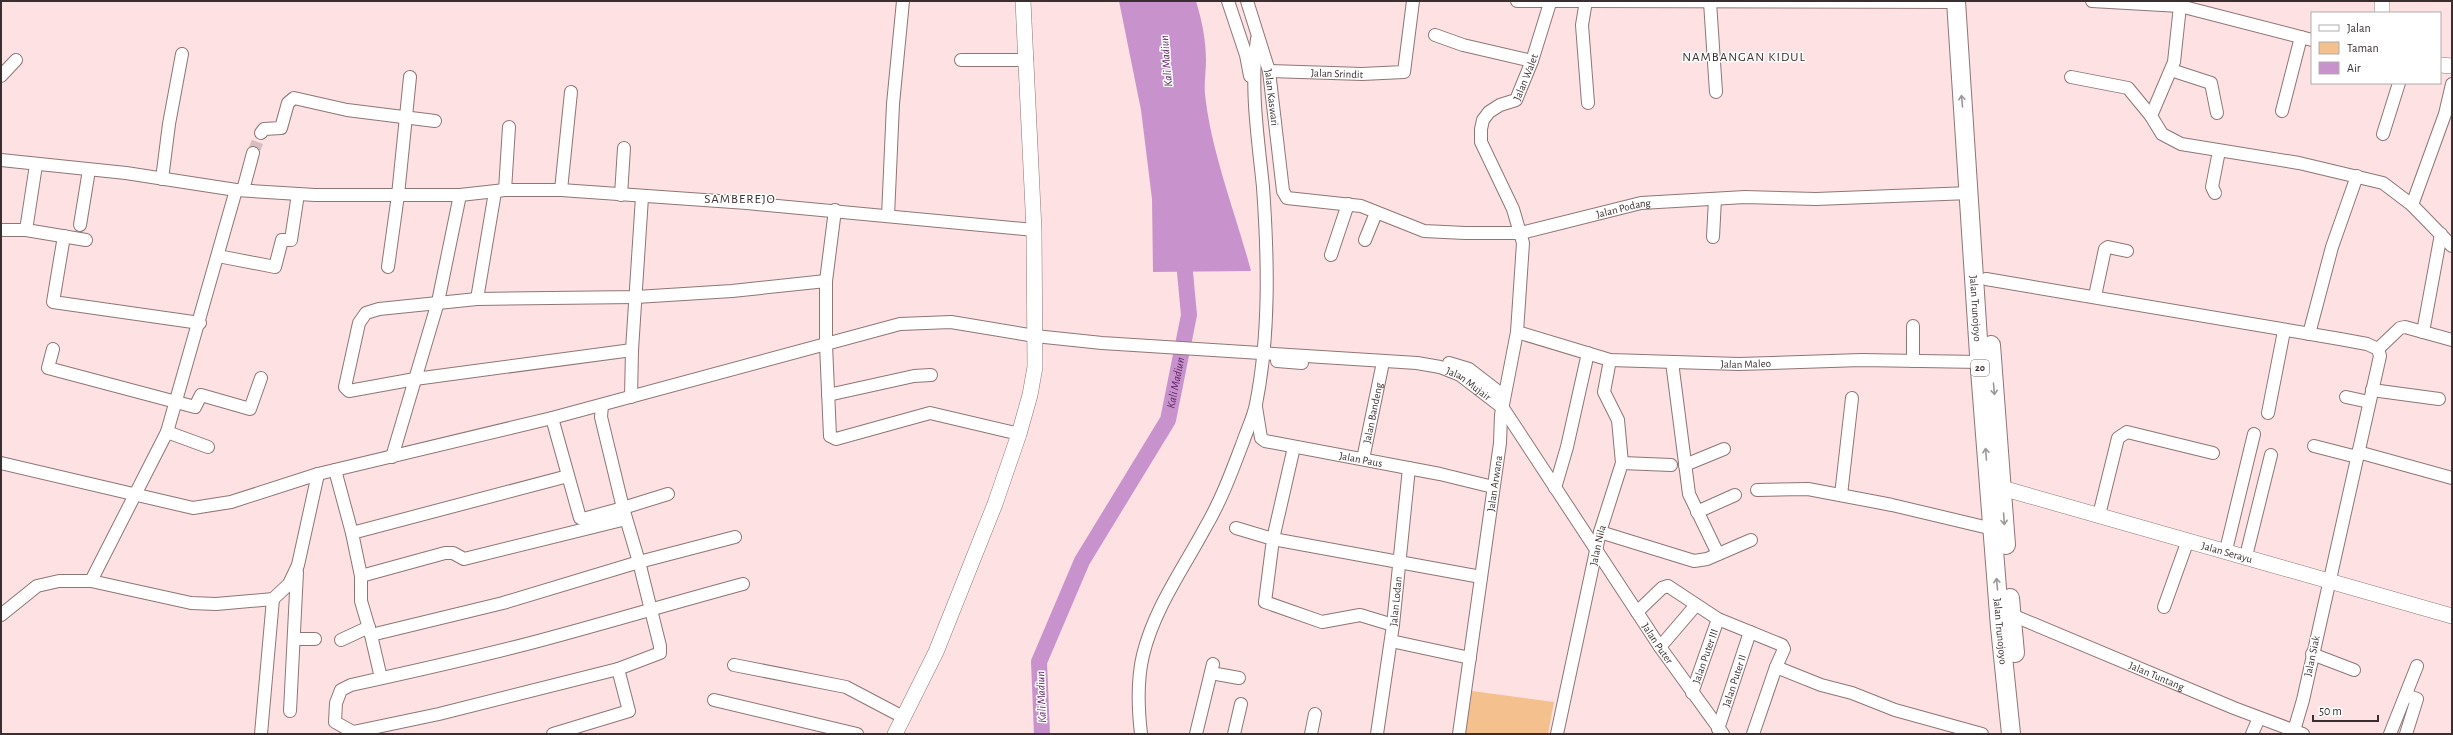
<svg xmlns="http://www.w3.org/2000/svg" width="2453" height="735" font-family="'Alegreya Sans',sans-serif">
	<rect width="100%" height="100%" fill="#fee1e3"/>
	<path fill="#f3c08e" d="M1472 691 1554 702 1548 734H1465Z"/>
	<path fill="#c893cc" d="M1119 1H1196C1202 21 1206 40 1206 61 1206 71 1204 83 1205 94 1211 152 1236 214 1251 271L1153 272 1152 199 1141 110Z"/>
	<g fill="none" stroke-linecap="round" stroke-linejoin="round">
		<path stroke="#c893cc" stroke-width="16" id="s1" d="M1042 734 1039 662 1082 561 1168 420 1189 315 1183 251"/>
		<path stroke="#d7bdbf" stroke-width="12" stroke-dasharray="12 6" stroke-linecap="butt" d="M253 153 261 133"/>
		<g stroke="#8e7576" stroke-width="14">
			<g id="minor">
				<path d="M1228 1 1246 55 1250 76"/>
				<path id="s2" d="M1247 1 1269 71 1283 191 1287 198 1361 206 1424 231 1465 233H1521L1641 203 1745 197 1816 199 1970 193"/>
				<path d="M1517 1H1586"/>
				<path d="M1586 1 1582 25 1588 103"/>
				<path d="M1588 1 1956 2"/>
				<path d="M2092 1 2180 6 2312 40"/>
				<path d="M1710 2 1716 92"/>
				<path d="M2180 6 2174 62 2151 116 2162 134 2181 144 2299 163 2383 183 2412 205 2452 246"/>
				<path d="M1435 35 1463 45 1532 61"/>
				<path d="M961 60H1027"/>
				<path d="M2171 70 2211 83 2217 113"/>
				<path id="s3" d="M1269 71 1362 74 1404 72 1413 1"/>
				<path d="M1 76 16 60"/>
				<path d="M2071 77 2128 88 2151 116"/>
				<path d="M2282 111 2301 37"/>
				<path d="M261 133 264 129 281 128 288 103 294 98 347 110 435 121"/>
				<path d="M2383 134 2399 83"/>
				<path d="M1 160 126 173 236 190 315 195H460L505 190H561L747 203 1034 230"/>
				<path d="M162 179 169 124 182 54"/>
				<path d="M243 190 253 153"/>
				<path d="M505 190 509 127"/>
				<path d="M561 190 571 92"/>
				<path d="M2215 193 2212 187 2219 151"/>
				<path d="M621 195 624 148"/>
				<path d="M2412 205 2445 114 2452 84"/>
				<path d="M835 210 826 281V345L830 436 836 439 930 413 1019 434"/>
				<path d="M888 216 893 104 903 1"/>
				<path d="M80 225 89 170"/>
				<path d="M1 230H26L86 240"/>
				<path d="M26 230 36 165"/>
				<path d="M64 236 53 302 200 323"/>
				<path d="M1713 237 1715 199"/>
				<path d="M1365 240 1376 213"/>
				<path d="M1331 255 1348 204"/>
				<path d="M218 256 275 267 282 240H291L298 194"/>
				<path d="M388 267 398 195 410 77"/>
				<path d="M1986 279 2340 339 2367 344 2378 349 2380 356 2303 700 2293 734"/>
				<path d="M2095 296 2105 249 2108 247 2127 251"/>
				<path d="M477 299 495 192"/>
				<path id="s4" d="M1517 332 1610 360 1739 364 1861 360 1980 362"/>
				<path d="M2423 332 2441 234"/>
				<path d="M2309 334 2332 247 2357 176"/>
				<path d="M53 349 48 368 195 407 201 395 250 409 261 378"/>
				<path d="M2378 349 2400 328 2405 327 2452 340"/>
				<path d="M632 350 415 379 349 391 345 387 359 323 366 313 379 309 477 299 636 297 732 291 826 281"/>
				<path d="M1277 361 1302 363"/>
				<path d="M1913 361V326"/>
				<path d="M1672 362 1689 494 1718 554"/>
				<path d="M1449 363 1469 369 1504 396"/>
				<path d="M2372 390 2439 399"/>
				<path d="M828 395 914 376 931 375"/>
				<path d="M631 397 632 350 642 197"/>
				<path d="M2346 397 2369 402"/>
				<path d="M602 405 601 417 623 508 668 494"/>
				<path id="s5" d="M1256 407 1261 438 1265 441 1440 474 1493 487"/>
				<path d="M2268 413 2284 331"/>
				<path d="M552 418 580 518 583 519 623 508 639 562 660 646V653L618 669 439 714 353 732 335 722 336 703 341 690 351 685C415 671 479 657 542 640 609 622 676 602 743 584"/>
				<path d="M167 432 208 447"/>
				<path d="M2314 446 2357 457"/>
				<path d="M1294 447 1273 539 1481 577"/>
				<path d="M2358 452 2452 478"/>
				<path d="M392 457 438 302 460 195"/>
				<path id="s6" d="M1363 459 1382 367"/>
				<path id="s7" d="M1 463 193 508 231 502 318 474 552 418 900 324 951 322 1035 336 1102 343 1417 363 1440 367 1460 375 1503 408 1660 647 1723 734"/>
				<path d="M1622 463 1671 465"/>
				<path d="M1685 465 1724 449"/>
				<path d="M335 470 352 533 361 576V601L371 635"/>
				<path d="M1555 488 1567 447 1588 353"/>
				<path d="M1757 490 1808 489 1892 505 1993 529"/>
				<path d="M1841 495 1852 398"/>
				<path d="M1697 512 1735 495"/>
				<path d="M2099 515 2118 438 2127 432 2213 453"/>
				<path d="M1236 528 1273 539 1265 602 1322 622 1360 615 1393 625"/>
				<path d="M1600 532 1694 561 1707 559 1751 540"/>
				<path d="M352 533 568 476"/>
				<path d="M2226 550 2254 434"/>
				<path d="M2246 556 2271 455"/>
				<path d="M361 576 445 553H453L464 559 626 519"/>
				<path d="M91 581 167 432 236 190"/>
				<path d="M2164 607 2188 540"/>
				<path d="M1637 612 1662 588 1668 586 1718 619 1782 645 1784 649 1776 667 1821 685 1852 693 1895 710 1982 734"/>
				<path d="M1 615 37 586 59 581H91L191 603 216 604 273 599 289 584 298 565 318 474"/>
				<path id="s8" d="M2012 615 2234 708 2303 734"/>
				<path d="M294 639H315"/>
				<path d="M341 640 369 627"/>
				<path d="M1391 641 1470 658"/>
				<path d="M1660 647 1696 605"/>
				<path d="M2312 654 2354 670"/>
				<path d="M734 665 846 687 903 717"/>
				<path d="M1211 673 1239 678"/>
				<path d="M381 678 371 635 503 603 639 562 735 537"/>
				<path id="s9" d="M1692 693 1718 619"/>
				<path d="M2406 695 2417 699 2406 734"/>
				<path d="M714 700 857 734"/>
				<path d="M290 711 297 572"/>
				<path id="s10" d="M1718 729 1750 632"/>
				<path d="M261 734 273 599"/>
				<path d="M553 734 629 711 618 669"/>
				<path d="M1141 734C1138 708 1137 680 1143 655 1154 609 1183 569 1205 528 1221 501 1232 471 1243 442 1247 430 1254 416 1256 404 1270 334 1268 258 1263 187 1258 138 1250 88 1257 39"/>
				<path d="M1196 734 1213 664"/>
				<path d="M1234 734 1241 704"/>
				<path d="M1311 734 1315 714"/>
				<path id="s11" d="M1377 734 1393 625 1409 468"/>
				<path id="s12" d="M1459 734 1500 443 1501 415 1517 332 1523 243 1513 209 1481 142V129L1483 120 1489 112 1500 105 1516 100 1532 61 1550 3"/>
				<path id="s13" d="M1557 734 1600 532 1622 463 1618 420 1604 392 1610 360"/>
				<path d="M1753 734 1776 667"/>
				<path d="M2252 734 2259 718"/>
				<path d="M2390 734 2417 666"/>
			</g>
		</g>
		<g stroke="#8e7576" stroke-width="16">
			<g id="major">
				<path d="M2382 13V1"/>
				<path d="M2440 65 2452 66"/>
				<path id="s14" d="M2002 488 2452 616"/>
				<path d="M895 734 936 652 995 504 1019 434 1030 395 1035 367 1034 230 1023 1"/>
			</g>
		</g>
		<g stroke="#8e7576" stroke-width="20">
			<g id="highway">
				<path id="s15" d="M1956 1 1980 370 2000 627 2011 734"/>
				<path d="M1991 345 2006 545"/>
				<path d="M2010 598 2015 653"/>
			</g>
		</g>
		<use href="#minor" stroke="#fff" stroke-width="12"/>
		<use href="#major" stroke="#fff" stroke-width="15"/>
		<use href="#highway" stroke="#fff" stroke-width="18"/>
	</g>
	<defs><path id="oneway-shaft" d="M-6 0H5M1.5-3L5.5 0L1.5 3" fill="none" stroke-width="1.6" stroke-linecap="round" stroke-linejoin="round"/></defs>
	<g stroke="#9c9798">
		<use href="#oneway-shaft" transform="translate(1962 101) rotate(-95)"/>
		<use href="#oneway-shaft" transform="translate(1994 389) rotate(85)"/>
		<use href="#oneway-shaft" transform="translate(1986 454) rotate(-94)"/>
		<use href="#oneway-shaft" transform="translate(2004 519) rotate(86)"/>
		<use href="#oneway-shaft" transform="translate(1997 584) rotate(-95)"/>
	</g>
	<g text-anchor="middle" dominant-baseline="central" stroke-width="3" stroke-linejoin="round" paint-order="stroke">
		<rect fill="#fff" stroke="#756d6e" stroke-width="1" x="1971" y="360" width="18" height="16" rx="3"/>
		<g font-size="10" font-weight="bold" fill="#3a2f30">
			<text x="1980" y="368">20</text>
		</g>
		<g font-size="11" fill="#3a2f30" stroke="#fff">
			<text stroke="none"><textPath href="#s3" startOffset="68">Jalan Srindit</textPath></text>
			<text stroke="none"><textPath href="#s12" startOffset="692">Jalan Walet</textPath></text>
			<text stroke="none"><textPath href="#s2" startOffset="100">Jalan Kaswari</textPath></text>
			<text stroke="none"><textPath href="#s2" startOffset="547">Jalan Podang</textPath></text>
			<text stroke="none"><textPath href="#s15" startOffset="308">Jalan Trunojoyo</textPath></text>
			<text stroke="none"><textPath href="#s4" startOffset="233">Jalan Maleo</textPath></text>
			<text stroke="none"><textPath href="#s7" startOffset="1504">Jalan Mujair</textPath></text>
			<text stroke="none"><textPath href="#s6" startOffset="47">Jalan Bandeng</textPath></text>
			<text stroke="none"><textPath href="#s5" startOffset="134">Jalan Paus</textPath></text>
			<text stroke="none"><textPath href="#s12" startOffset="253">Jalan Arwana</textPath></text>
			<text stroke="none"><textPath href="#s13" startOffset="193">Jalan Nila</textPath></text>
			<text stroke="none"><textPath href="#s14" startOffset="234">Jalan Serayu</textPath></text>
			<text stroke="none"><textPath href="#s11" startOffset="134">Jalan Lodan</textPath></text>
			<text stroke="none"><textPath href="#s15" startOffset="632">Jalan Trunojoyo</textPath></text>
			<text stroke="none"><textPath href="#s7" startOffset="1828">Jalan Puter</textPath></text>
			<text stroke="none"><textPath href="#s9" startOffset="39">Jalan Puter III</textPath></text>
			<text transform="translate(2312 656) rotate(-78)">Jalan Siak</text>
			<text stroke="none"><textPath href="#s8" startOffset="157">Jalan Tuntang</textPath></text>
			<text stroke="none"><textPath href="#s10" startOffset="51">Jalan Puter II</textPath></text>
		</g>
		<g font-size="12" font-style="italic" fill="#5b1d62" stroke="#fff">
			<text transform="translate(1166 61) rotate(-95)">Kali Madiun</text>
			<text stroke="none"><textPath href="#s1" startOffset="385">Kali Madiun</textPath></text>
			<text transform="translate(1041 697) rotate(-92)">Kali Madiun</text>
		</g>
		<g font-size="13" letter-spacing="1" fill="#3a2f30" stroke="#fff">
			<text x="1744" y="57">NAMBANGAN KIDUL</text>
			<text x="740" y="199">SAMBEREJO</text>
		</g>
	</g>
	<rect width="2453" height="735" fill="none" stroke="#3a2f30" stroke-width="4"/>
	<rect x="2311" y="12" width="130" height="72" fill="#ffffff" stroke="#b0acac"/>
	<rect x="2319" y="25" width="20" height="6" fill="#ffffff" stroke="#b0acac"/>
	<text x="2347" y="32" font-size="12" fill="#3a2f30">Jalan</text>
	<rect x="2319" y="42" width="20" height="12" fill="#f3c08e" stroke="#b0acac"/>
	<text x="2347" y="52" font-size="12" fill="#3a2f30">Taman</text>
	<rect x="2319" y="62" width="20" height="12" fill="#c893cc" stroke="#b0acac"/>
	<text x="2347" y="72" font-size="12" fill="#3a2f30">Air</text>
	<path d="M2313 715v6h65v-6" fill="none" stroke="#3a2f30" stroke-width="2"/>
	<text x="2319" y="715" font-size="12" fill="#3a2f30" stroke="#ffffff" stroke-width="3" paint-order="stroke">50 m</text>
</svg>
